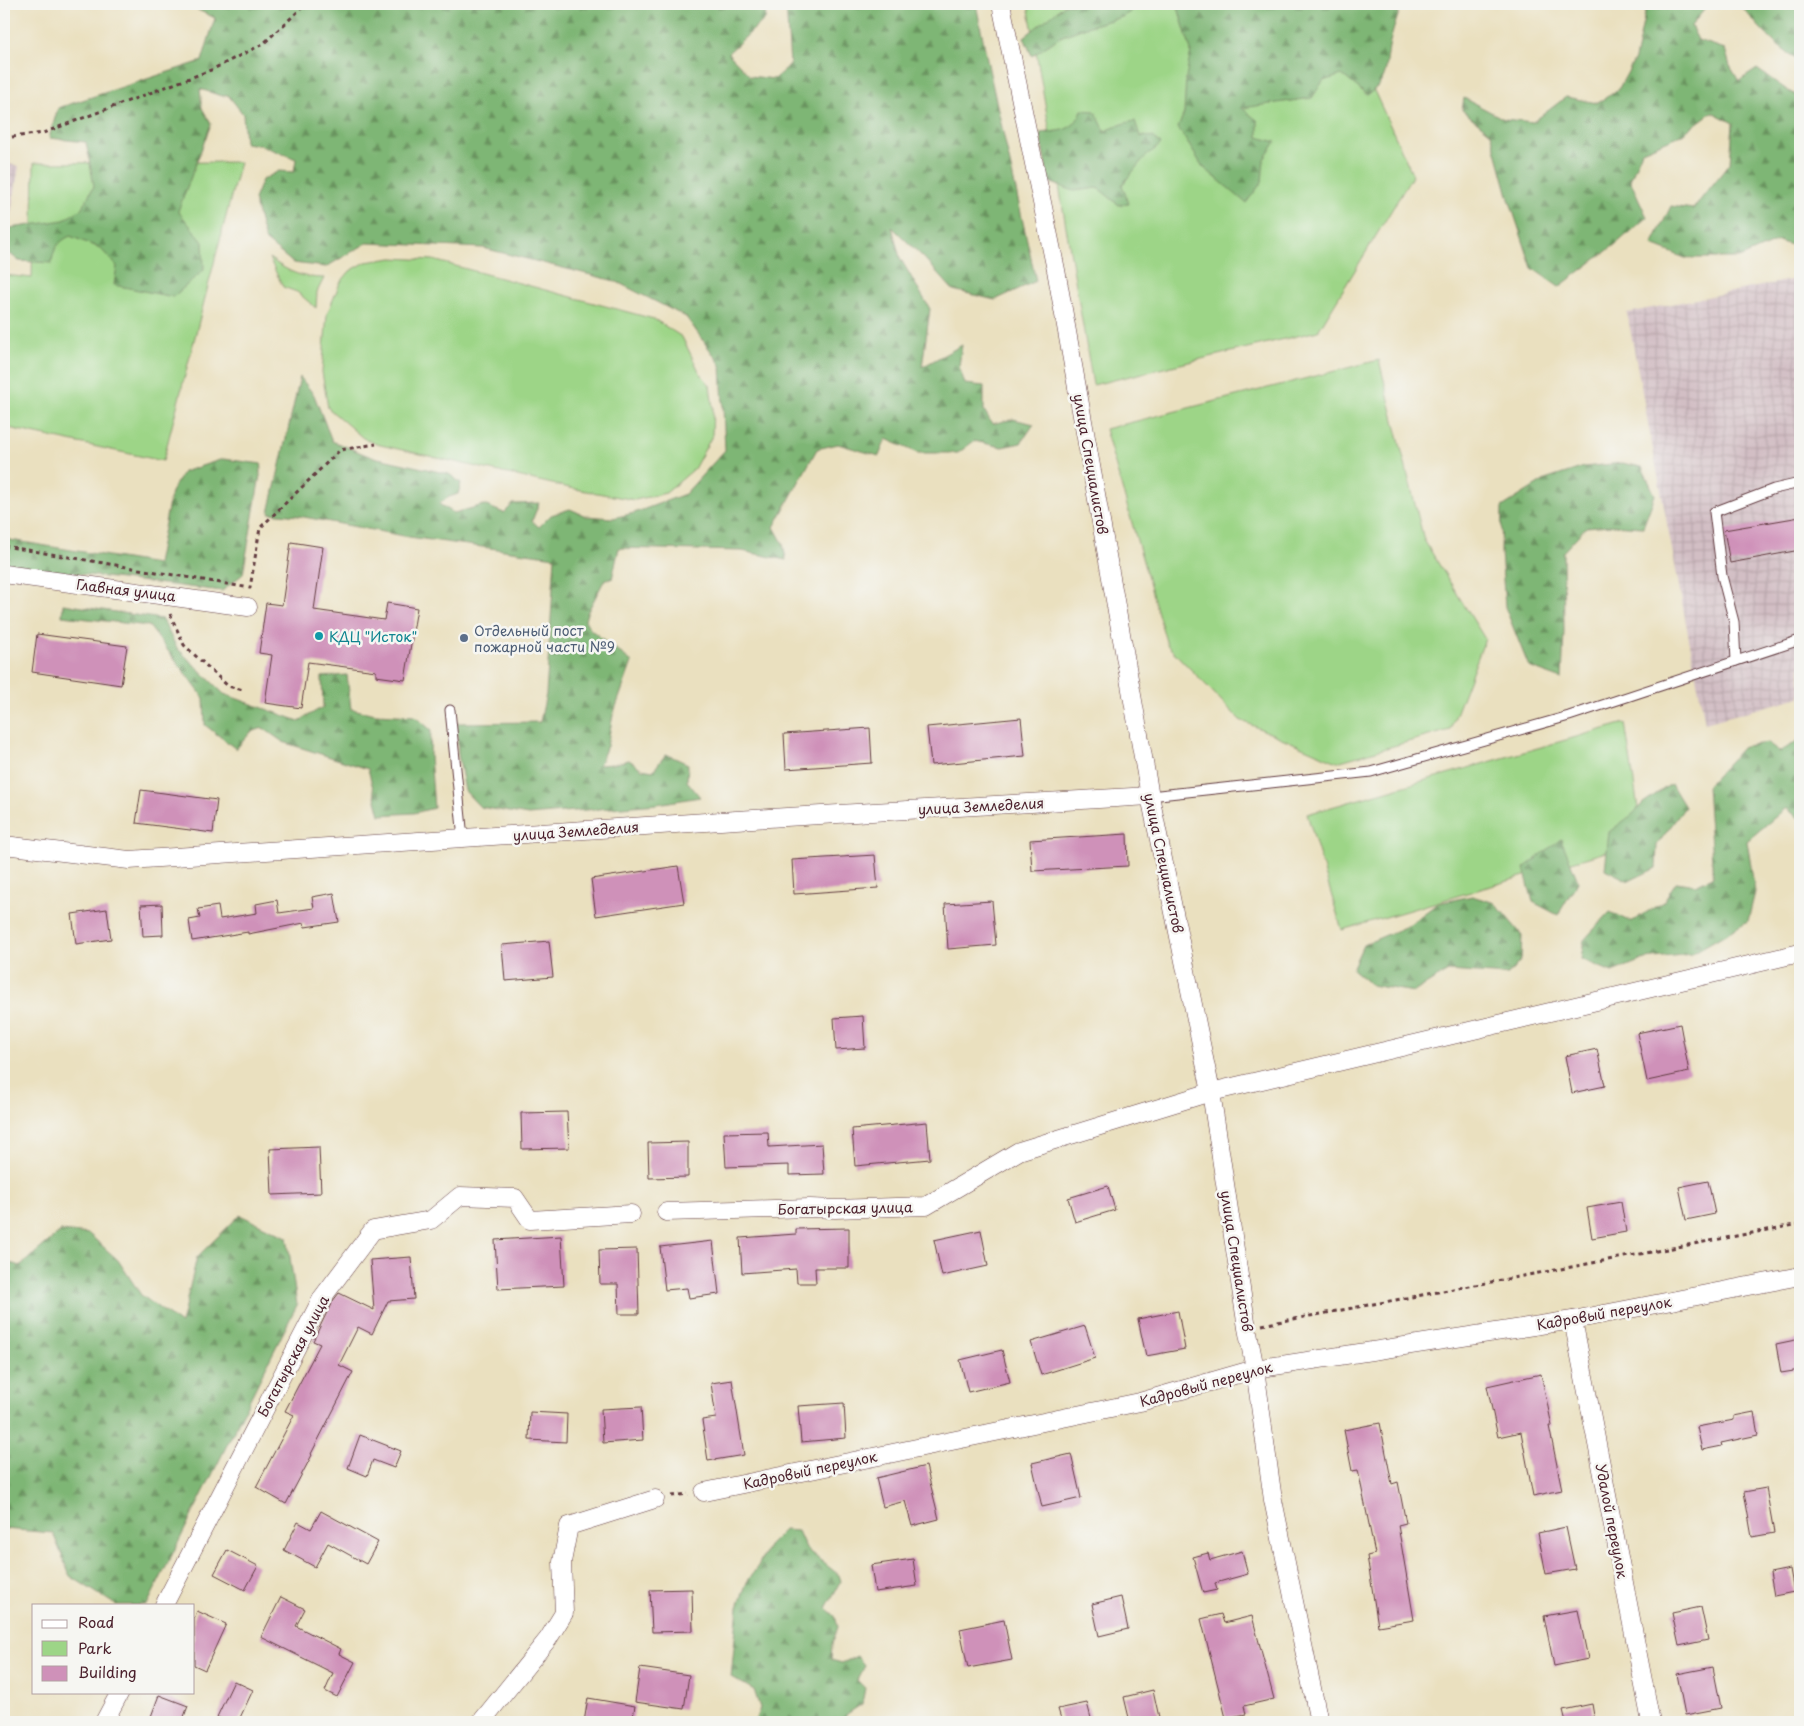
<svg xmlns="http://www.w3.org/2000/svg" width="1804" height="1726" font-family="'Playpen Sans',sans-serif">
	<defs>
		<pattern id="industrial-grid" width="8" height="8" patternUnits="userSpaceOnUse" patternTransform="scale(1.25)"><rect width="8" height="8" fill="#d2bec4"/><path d="M0 4h8M4 0v8" fill="none" stroke="#b6a3a9"/></pattern>
		<pattern id="forest-firs" width="22" height="20" patternUnits="userSpaceOnUse" patternTransform="scale(1.25)"><rect width="22" height="20" fill="#7eb674"/><path d="M5 1l3.5 6h-7zM16 11l3.5 6h-7z" fill="#69935f"/></pattern>
	</defs>
	<rect width="100%" height="100%" fill="#f6f6f2"/>
	<filter id="ink" filterUnits="userSpaceOnUse"><feTurbulence type="fractalNoise" baseFrequency=".02" numOctaves="2"/><feDisplacementMap in="SourceGraphic" scale="10" xChannelSelector="R" yChannelSelector="G"/><feConvolveMatrix kernelMatrix="1 2 1 2 8 2 1 2 1" color-interpolation-filters="sRGB"/></filter>
	<filter id="wash" filterUnits="userSpaceOnUse"><feTurbulence type="fractalNoise" baseFrequency=".0096" numOctaves="4" result="noise"/><feDisplacementMap in="SourceGraphic" scale="20" xChannelSelector="R" yChannelSelector="G"/><feGaussianBlur stdDeviation="1.12" result="paint"/><feColorMatrix in="noise" values="0 0 0 0 0 0 0 0 0 0 0 0 0 0 0 0 0 1.4 0 .05"/><feComposite in="paint" operator="in"/></filter>
	<g filter="url(#wash)">
		<rect width="100%" height="100%" fill="#eae0bf"/>
		<g fill="url(#industrial-grid)">
			<path d="M4 163 19 166 4 256Z"/>
			<path d="M1800 278V697L1705 723 1627 313Z"/>
		</g>
		<g fill="#9dd587" stroke="#747a59">
			<path d="M1028 4H1334L1413 175 1318 331 1093 385Z"/>
			<path d="M240 162 163 461 4 427V275L32 278 34 163Z"/>
			<path d="M269 258C289 272 301 278 324 278L317 292 316 308 297 292 283 287Z"/>
			<path d="M392 258 433 260 654 319 682 337 700 373 710 385 713 408 712 436 694 469 666 493 635 500 570 488 376 444 363 438 328 408 322 372 327 314 340 283 350 271 366 262Z"/>
			<path d="M1379 360 1424 540 1485 639 1450 730 1337 762 1240 720 1167 645 1105 429Z"/>
			<path d="M1625 723 1643 841 1342 930 1307 814Z"/>
		</g>
		<g fill="url(#forest-firs)" stroke="#646a50">
			<path d="M185 4H767L765 19 728 53 750 76 774 79 790 65 786 4H976L989 69 1036 281 995 300 953 290 924 258 892 227 900 258 930 309 922 367 962 345 959 366 965 384 984 386V410L992 424 1013 419 1034 424 1021 443 1002 447 974 441 958 453H918L886 439 879 456 838 444 817 449 774 527 783 543 786 560 742 551 619 548 612 579H605L587 613 585 620 590 629 632 662 613 715 607 746 599 765 613 764 629 760 642 769 653 771 666 754 688 764 687 781 700 797 657 804 528 815 480 807 465 791 458 754 457 723 540 722 546 694 555 557 409 537 299 516 269 513 300 377 314 395 332 441 369 456 449 474 461 483 458 494 449 497 439 504 454 513 484 505 504 513 513 504 539 503 532 521 539 527 551 515 570 509 586 516 613 518 634 513 685 494 725 450 721 365 686 317 615 281 483 248 367 243 326 267 293 263 265 240 254 199 262 180 279 171 294 172 296 159 260 145 245 143 243 114 228 95 222 96 200 89 202 108 211 124 178 211 203 242 204 270 173 297 114 285 117 266 100 248 70 236C58 242 53 249 52 263L19 261 4 249V229L64 220 81 209 94 186 86 142 49 138 58 108 202 61 215 18Z"/>
			<path d="M1066 4H1143L1122 17 1086 27 1060 37 1032 56 1024 37Z"/>
			<path d="M1177 4H1402C1398 15 1394 27 1391 38 1384 63 1392 79 1367 95L1342 75 1323 81 1312 98 1242 108 1258 121V137L1276 142 1264 159 1262 182 1246 203 1203 167 1178 128 1184 113 1186 77 1191 51Z"/>
			<path d="M1647 4H1713L1708 5 1691 26 1698 40 1725 49 1730 66 1739 81 1757 69 1790 92 1800 97V248L1778 241 1739 258H1685L1652 245 1671 206 1693 209 1730 163 1733 123 1712 112 1681 135 1642 151 1630 180 1647 217 1616 244 1559 287 1532 268 1509 199 1491 133 1462 110 1464 98 1504 119 1533 122 1566 97 1597 103 1618 90 1635 59Z"/>
			<path d="M1739 4H1800V60C1777 50 1756 23 1739 4Z"/>
			<path d="M1082 110 1095 111 1105 131 1125 123 1135 121 1140 136 1153 137 1161 144 1143 159 1122 185 1129 204 1119 205 1098 188 1074 191 1049 182 1040 133C1061 130 1073 133 1082 110Z"/>
			<path d="M223 459 262 464 243 574 222 591 4 565V539L157 564 171 492 183 472Z"/>
			<path d="M1622 463 1642 467 1655 495 1643 527 1611 525 1586 527 1563 552 1564 631 1562 679 1529 667 1505 607 1501 552 1502 507 1545 480 1584 467Z"/>
			<path d="M63 604 162 619 177 648 224 694 299 721 323 707 322 677 347 675 351 709 376 714 415 716 431 730 430 756 434 808 414 813 380 815 368 769 283 742 263 728 251 732 236 749 205 725 204 698 149 626 62 616Z"/>
			<path d="M1800 739V819L1786 808 1747 841 1755 892 1748 921 1691 954 1645 959 1612 972 1581 959 1584 940 1610 912 1631 922 1663 902 1676 882 1695 885 1713 877 1707 786 1744 746 1768 743 1780 752Z"/>
			<path d="M1671 784 1685 807 1657 845 1656 868 1629 881 1605 869 1609 832 1633 814 1643 803Z"/>
			<path d="M1561 839 1578 881 1558 915 1533 902 1524 868Z"/>
			<path d="M1472 896 1495 903 1522 935 1521 960 1508 975 1448 971 1414 992 1371 985 1352 969 1363 945 1407 926 1438 903Z"/>
			<path d="M240 1215 287 1237 297 1305 147 1605H116L70 1576 53 1533 4 1529V1261L20 1266 61 1231 89 1234 118 1260 141 1295 181 1324 197 1257Z"/>
			<path d="M784 1530 798 1531 806 1549 839 1575 841 1581 826 1608 835 1616 838 1627 832 1644 831 1660 842 1663 857 1656 865 1666 857 1680 865 1688 862 1704 847 1714 842 1722H755L760 1708 754 1690 731 1677 738 1607 747 1582 758 1566 768 1546Z"/>
		</g>
		<g id="blocks">
			<g fill="#cf91b9">
				<path d="M1800 517V550L1730 563 1724 530Z"/>
				<path d="M291 542 323 547 314 610 384 620 387 603 417 608 405 680 376 676V671L308 662 301 708 265 703 272 655 259 653 266 603 282 605Z"/>
				<path d="M37 634 127 646 121 685 32 672Z"/>
				<path d="M1021 718 1025 756 931 765 927 727Z"/>
				<path d="M870 728 872 763 786 769 784 734Z"/>
				<path d="M141 790 217 800 213 833 136 823Z"/>
				<path d="M1127 834 1128 866 1032 871 1030 840Z"/>
				<path d="M875 855 878 888 794 894 792 860Z"/>
				<path d="M678 866 684 903 596 916 591 879Z"/>
				<path d="M334 893 339 922 305 927 304 923 248 934V932L192 941 189 920 200 918 198 909 218 906 220 919 257 913 256 904 277 900 279 913 314 908 312 897Z"/>
				<path d="M992 901 996 945 948 949 945 904Z"/>
				<path d="M162 904 163 935 143 936 141 905Z"/>
				<path d="M107 909 111 939 76 944 72 914Z"/>
				<path d="M549 941 553 977 505 981 502 945Z"/>
				<path d="M863 1016 865 1048 836 1050 834 1018Z"/>
				<path d="M1680 1024 1689 1072 1647 1081 1637 1033Z"/>
				<path d="M1597 1049 1605 1086 1572 1093 1565 1056Z"/>
				<path d="M567 1112 569 1148 522 1149 521 1113Z"/>
				<path d="M927 1122 930 1159 855 1166 852 1129Z"/>
				<path d="M768 1132 769 1147 822 1144 824 1174 789 1175V1165L726 1167 724 1133Z"/>
				<path d="M688 1142V1177L649 1178 648 1143Z"/>
				<path d="M319 1147 321 1193 272 1195 270 1149Z"/>
				<path d="M1708 1181 1715 1214 1686 1220 1679 1187Z"/>
				<path d="M1108 1186 1115 1210 1075 1222 1068 1198Z"/>
				<path d="M1621 1202 1626 1232 1592 1238 1587 1208Z"/>
				<path d="M849 1228V1268H815L816 1283H797L796 1269 742 1273 740 1238 796 1234V1229Z"/>
				<path d="M981 1230 988 1266 942 1276 934 1240Z"/>
				<path d="M561 1236 564 1286 498 1289 495 1240Z"/>
				<path d="M713 1241 719 1294 689 1298 687 1288 665 1290 660 1247Z"/>
				<path d="M637 1249 639 1314H619L618 1284H600L599 1250Z"/>
				<path d="M411 1257 414 1299 388 1301 372 1334 358 1327 339 1365 353 1372 311 1454 312 1455 286 1504 256 1487 294 1415 285 1411 320 1344 313 1341 332 1302 339 1293 374 1310 370 1260Z"/>
				<path d="M1178 1311 1185 1349 1146 1356 1138 1319Z"/>
				<path d="M1085 1326 1095 1358 1041 1375 1031 1342Z"/>
				<path d="M1800 1339V1370L1781 1373 1776 1344Z"/>
				<path d="M1002 1350 1010 1382 968 1392 960 1360Z"/>
				<path d="M1541 1374 1552 1426H1549L1562 1490 1533 1496 1521 1432 1498 1437 1487 1386Z"/>
				<path d="M732 1380 744 1455 708 1461 702 1420 716 1418 711 1383Z"/>
				<path d="M844 1403 846 1438 801 1442 798 1406Z"/>
				<path d="M641 1407 643 1440 603 1443 601 1409Z"/>
				<path d="M530 1412 567 1414 566 1442 529 1440Z"/>
				<path d="M1754 1412 1758 1435 1721 1443 1722 1446 1702 1450 1697 1427 1734 1420V1416Z"/>
				<path d="M1380 1423 1392 1484 1398 1482 1406 1523 1398 1525 1414 1620 1378 1626 1367 1556 1375 1554 1358 1470 1352 1471 1344 1430Z"/>
				<path d="M360 1435 401 1451 394 1468 373 1460 367 1476 348 1468Z"/>
				<path d="M1071 1454 1081 1498 1042 1507 1032 1463Z"/>
				<path d="M926 1466 939 1519 912 1526 905 1501 883 1507 876 1478Z"/>
				<path d="M1766 1488 1774 1533 1752 1537 1744 1492Z"/>
				<path d="M321 1511 378 1542 366 1564 328 1543 315 1567 284 1550 298 1522 311 1529Z"/>
				<path d="M1566 1527 1575 1569 1546 1574 1538 1533Z"/>
				<path d="M227 1550 258 1566 245 1590 214 1574Z"/>
				<path d="M1242 1551 1248 1574 1215 1583 1217 1590 1203 1593 1193 1557 1208 1553 1210 1560Z"/>
				<path d="M913 1559 917 1586 875 1592 871 1565Z"/>
				<path d="M1790 1569 1794 1592 1774 1596 1770 1573Z"/>
				<path d="M692 1589 693 1631 652 1632 650 1590Z"/>
				<path d="M281 1597 305 1609 296 1626 341 1649 339 1654 355 1662 337 1697 325 1691 333 1673 261 1637Z"/>
				<path d="M1121 1597 1128 1629 1099 1636 1092 1604Z"/>
				<path d="M1701 1607 1708 1640 1679 1646 1672 1613Z"/>
				<path d="M1578 1610 1588 1659 1554 1666 1544 1616Z"/>
				<path d="M197 1611 226 1624 205 1670 194 1665V1619Z"/>
				<path d="M1221 1614 1224 1623 1252 1616 1274 1699 1244 1706 1246 1714 1226 1718 1201 1619Z"/>
				<path d="M1004 1620 1012 1660 968 1668 960 1629Z"/>
				<path d="M1713 1667 1721 1708 1685 1715 1677 1674Z"/>
				<path d="M640 1668 689 1675 684 1709 635 1702Z"/>
				<path d="M234 1681 253 1690 238 1722H230L217 1717Z"/>
				<path d="M1153 1690 1160 1722H1130L1124 1697Z"/>
				<path d="M159 1695 188 1706 182 1722H149Z"/>
				<path d="M588 1698 635 1706 632 1722H584Z"/>
				<path d="M1087 1703 1092 1722H1062L1058 1709Z"/>
				<path d="M1592 1704 1595 1722H1566L1563 1710Z"/>
			</g>
		</g>
	</g>
	<g filter="url(#ink)">
		<use href="#blocks" fill-opacity="0" stroke="#623c41" stroke-width="1"/>
		<g fill="none" stroke-linecap="round" stroke-linejoin="round">
			<g stroke="#623c41" stroke-width="11">
				<g id="service">
					<path d="M1736 661 1734 622 1722 576 1714 512 1774 489 1800 483"/>
					<path d="M450 710 463 838"/>
					<path d="M1150 796 1371 772 1569 716 1800 640"/>
				</g>
			</g>
			<g stroke="#623c41" stroke-width="19">
				<g id="minor">
					<path d="M1001 4 1056 270 1150 796 1211 1092 1247 1328 1255 1369 1273 1500 1319 1722"/>
					<path d="M4 574 248 607"/>
					<path d="M4 845 129 860 736 820 1150 796"/>
					<path d="M666 1212 810 1208 835 1209 926 1206 1019 1151 1211 1092 1800 953"/>
					<path d="M1573 1320 1651 1722"/>
					<path d="M704 1492 1140 1402 1255 1369 1573 1320 1800 1276"/>
					<path d="M164 1605 322 1298 373 1230 431 1220 460 1196 515 1198 530 1220 631 1214"/>
					<path d="M104 1722 120 1692"/>
					<path d="M481 1722 548 1639 564 1613 562 1562 569 1526 655 1499"/>
				</g>
			</g>
			<g stroke="#623c41" stroke-width="3" stroke-dasharray="4 4" stroke-linecap="butt">
				<path d="M4 138 43 133 211 70 263 44 306 4"/>
				<path d="M4 546 250 588 260 528 340 450 376 444"/>
				<path d="M170 614 184 645 228 686 243 690"/>
				<path d="M1262 1325 1800 1224"/>
				<path d="M672 1496 688 1494"/>
			</g>
			<use href="#service" stroke="#fff" stroke-width="9"/>
			<use href="#minor" stroke="#fff" stroke-width="18"/>
		</g>
	</g>
	<circle fill="#0f9aa8" stroke="#f6f6f2" stroke-width="2" cx="319" cy="636" r="5"/>
	<circle fill="#5c6f8a" stroke="#f6f6f2" stroke-width="2" cx="464" cy="638" r="5"/>
	<g text-anchor="middle" dominant-baseline="central" stroke-width="5" stroke-linejoin="round" paint-order="stroke">
		<g font-size="14" fill="#4a1f2b" stroke="#f6f6f2">
			<text transform="translate(1091 464) rotate(80)">улица Специалистов</text>
			<text transform="translate(126 590) rotate(7)">Главная улица</text>
			<text transform="translate(981 806) rotate(-3)">улица Земледелия</text>
			<text transform="translate(576 831) rotate(-4)">улица Земледелия</text>
			<text transform="translate(1164 863) rotate(78)">улица Специалистов</text>
			<text transform="translate(845 1208) rotate(-1)">Богатырская улица</text>
			<text transform="translate(1237 1261) rotate(81)">улица Специалистов</text>
			<text transform="translate(1604 1313) rotate(-10)">Кадровый переулок</text>
			<text transform="translate(293 1356) rotate(-62)">Богатырская улица</text>
			<text transform="translate(1206 1384) rotate(-15)">Кадровый переулок</text>
			<text transform="translate(810 1470) rotate(-12)">Кадровый переулок</text>
			<text transform="translate(1612 1521) rotate(79)">Удалой переулок</text>
		</g>
		<g font-size="14" fill="#4e5e75" stroke="#f6f6f2" text-anchor="start">
			<text x="474" y="630">Отдельный пост<tspan x="474" dy="16">пожарной части №9</tspan></text>
		</g>
		<g font-size="14" fill="#0d838f" stroke="#f6f6f2" text-anchor="start">
			<text x="329" y="636">КДЦ "Исток"</text>
		</g>
	</g>
	<rect width="1804" height="1726" fill="none" stroke="#f6f6f2" stroke-width="20"/>
	<rect x="32" y="1604" width="162" height="90" fill="#f6f6f2" stroke="#b1a0a2"/>
	<rect x="42" y="1620" width="25" height="8" fill="#ffffff" stroke="#b1a0a2"/>
	<text x="78" y="1628" font-size="15" fill="#4a1f2b">Road</text>
	<rect x="42" y="1641" width="25" height="15" fill="#9dd587" stroke="#b1a0a2"/>
	<text x="78" y="1654" font-size="15" fill="#4a1f2b">Park</text>
	<rect x="42" y="1666" width="25" height="15" fill="#cf91b9" stroke="#b1a0a2"/>
	<text x="78" y="1678" font-size="15" fill="#4a1f2b">Building</text>
</svg>
